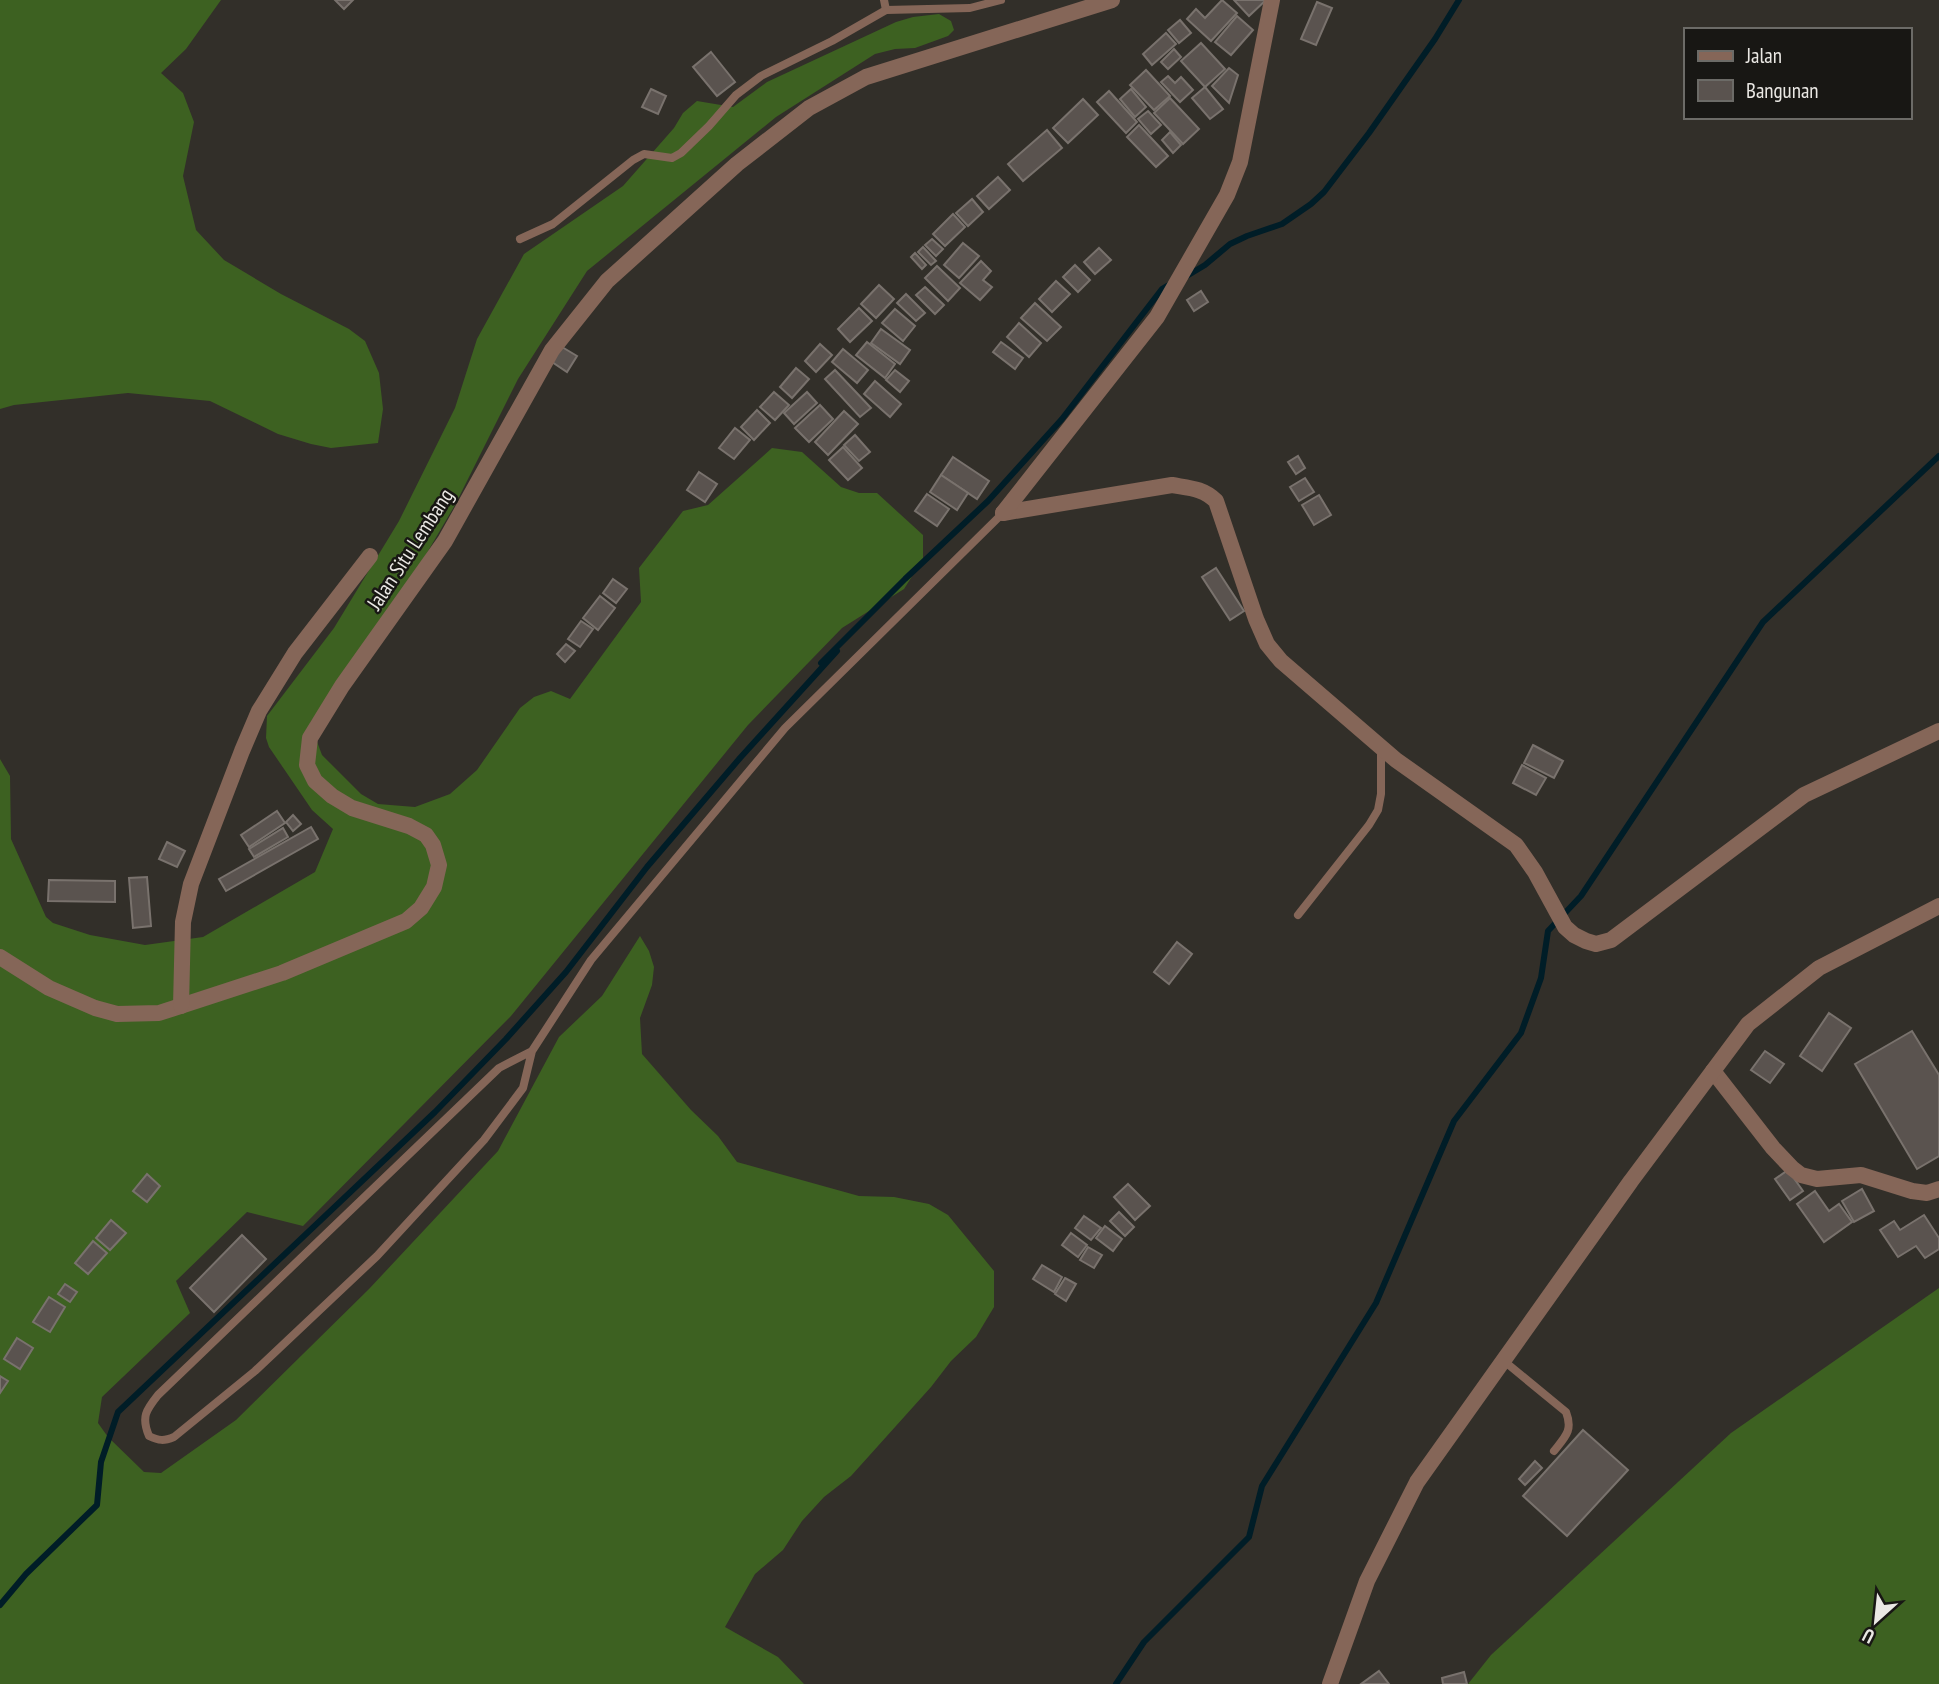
<svg xmlns="http://www.w3.org/2000/svg" width="1939" height="1684" font-family="'PT Sans Narrow',sans-serif">
	<rect width="100%" height="100%" fill="#322f29"/>
	<g fill="#3d6121">
		<path d="M0 0H221L186 49 161 73 183 93 194 122 183 176 196 230 224 260 281 294 349 329 365 341 379 373 383 409 378 443 331 448 311 444 278 434 210 401 128 393 14 405 0 409Z"/>
		<path d="M939 14 951 21 954 30 948 36 915 48 895 49 875 54 776 117 587 271 518 379 455 505 421 563 310 723 322 755 361 794 378 804 415 807 450 794 477 770 520 708 534 697 551 691 570 699 641 602 639 568 683 511 708 505 772 448 802 452 841 487 859 493H877L923 535V559L904 589 842 628 748 725 511 1016 303 1226 247 1212 176 1281 190 1313 102 1397 98 1423 108 1437 144 1472 161 1473 236 1420 369 1289 498 1151 559 1037 602 996 640 936 649 951 654 967 652 985 640 1018 642 1054 691 1110 718 1136 737 1162 859 1196 894 1197 929 1204 948 1215 994 1271V1307L976 1337 951 1361 931 1387 851 1476 824 1497 802 1521 783 1550 755 1574 725 1627 778 1657 804 1684H0V759L10 776 11 839 46 917 53 923 90 935 145 945 203 937 315 872 333 829 312 810 269 747 266 738 267 716 334 628 399 521 455 408 477 339 524 254 623 186 674 128 683 113 697 101 733 107 767 82 896 22 913 17Z"/>
		<path d="M1939 1288V1684H1468L1491 1655 1731 1433Z"/>
	</g>
	<g fill="none" stroke-linecap="round" stroke-linejoin="round">
		<g stroke="#001d27" stroke-width="6">
			<path d="M1185 277 1205 265 1230 244 1247 236 1282 224 1311 204 1324 192 1369 133 1435 39 1459 0"/>
			<path d="M0 1605 26 1574 97 1505 101 1462 118 1412 435 1112 506 1039 566 972 647 867 740 758 837 651 821 663 905 579 988 501 1062 419 1162 289 1172 283"/>
			<path d="M1116 1684 1144 1642 1249 1537 1262 1486 1376 1303 1454 1121 1521 1033 1541 978 1548 931 1581 896 1763 622 1939 456"/>
		</g>
	</g>
	<g fill="#5a534f" stroke="#79726d" stroke-width="2">
		<path d="M335 0H353L344 9Z"/>
		<path d="M1222 0 1237 13 1211 41 1187 19 1196 9 1205 18Z"/>
		<path d="M1234 0H1266L1249 16Z"/>
		<path d="M1317 2 1332 8 1316 45 1301 39Z"/>
		<path d="M1237 16 1253 30 1231 55 1215 42Z"/>
		<path d="M1180 20 1191 33 1179 43 1168 30Z"/>
		<path d="M1166 33 1176 44 1152 65 1143 54Z"/>
		<path d="M1201 43 1225 69 1205 87 1181 61Z"/>
		<path d="M1174 49 1181 57 1168 69 1161 62Z"/>
		<path d="M711 52 735 82 717 96 693 67Z"/>
		<path d="M1229 68 1238 75 1229 103 1212 86Z"/>
		<path d="M1146 70 1170 96 1154 110 1130 85Z"/>
		<path d="M1168 76 1175 83 1181 77 1193 90 1180 102 1161 82Z"/>
		<path d="M1205 87 1223 109 1210 119 1192 98Z"/>
		<path d="M651 89 666 96 658 114 642 107Z"/>
		<path d="M1131 89 1146 107 1135 117 1120 99Z"/>
		<path d="M1109 91 1137 122 1126 133 1097 102Z"/>
		<path d="M1170 98 1199 129 1183 144 1154 113Z"/>
		<path d="M1083 99 1098 115 1068 143 1053 128Z"/>
		<path d="M1148 111 1161 125 1151 134 1138 119Z"/>
		<path d="M1139 125 1168 156 1156 167 1127 137Z"/>
		<path d="M1047 130 1062 148 1023 181 1008 164Z"/>
		<path d="M1170 132 1181 145 1173 153 1162 140Z"/>
		<path d="M998 177 1010 190 989 209 977 196Z"/>
		<path d="M972 199 983 212 968 226 956 213Z"/>
		<path d="M953 214 965 227 945 246 933 234Z"/>
		<path d="M932 239 943 249 936 256 925 245Z"/>
		<path d="M963 243 979 256 959 278 944 265Z"/>
		<path d="M923 247 936 261 931 265 918 252Z"/>
		<path d="M1099 248 1111 260 1095 274 1084 262Z"/>
		<path d="M915 253 926 265 922 269 911 257Z"/>
		<path d="M981 261 991 271 983 280 992 287 980 300 960 283Z"/>
		<path d="M1075 265 1090 280 1078 292 1063 277Z"/>
		<path d="M937 266 960 288 948 301 925 278Z"/>
		<path d="M1056 281 1070 294 1052 312 1039 299Z"/>
		<path d="M879 285 894 299 876 318 861 304Z"/>
		<path d="M925 287 944 305 935 314 916 295Z"/>
		<path d="M1201 291 1208 302 1194 311 1187 300Z"/>
		<path d="M906 294 925 313 916 321 897 303Z"/>
		<path d="M1035 303 1061 327 1047 341 1021 318Z"/>
		<path d="M859 308 872 321 850 342 838 329Z"/>
		<path d="M895 309 915 326 903 341 882 323Z"/>
		<path d="M1019 323 1041 343 1029 357 1007 337Z"/>
		<path d="M881 329 910 350 900 364 871 343Z"/>
		<path d="M867 342 895 364 885 378 856 355Z"/>
		<path d="M1001 342 1023 358 1015 369 993 352Z"/>
		<path d="M820 344 832 355 816 372 805 361Z"/>
		<path d="M562 347 577 356 567 372 552 362Z"/>
		<path d="M843 349 868 370 857 383 832 362Z"/>
		<path d="M796 368 809 379 792 398 780 387Z"/>
		<path d="M835 370 871 408 860 417 825 379Z"/>
		<path d="M895 370 909 381 900 392 886 380Z"/>
		<path d="M875 381 901 404 890 417 864 394Z"/>
		<path d="M774 392 789 405 775 420 760 407Z"/>
		<path d="M807 392 817 403 794 424 784 413Z"/>
		<path d="M820 405 833 419 809 442 795 428Z"/>
		<path d="M757 410 770 423 754 440 741 427Z"/>
		<path d="M844 411 858 424 828 455 815 442Z"/>
		<path d="M735 428 750 440 734 459 719 448Z"/>
		<path d="M855 435 870 452 859 461 844 445Z"/>
		<path d="M843 447 862 468 848 480 829 460Z"/>
		<path d="M1298 456 1305 468 1296 474 1288 462Z"/>
		<path d="M953 457 989 481 977 499 941 475Z"/>
		<path d="M699 472 717 484 705 502 687 490Z"/>
		<path d="M941 475 968 493 957 510 930 492Z"/>
		<path d="M1305 478 1314 492 1299 501 1290 487Z"/>
		<path d="M927 494 949 509 937 526 915 511Z"/>
		<path d="M1319 495 1331 515 1314 525 1302 505Z"/>
		<path d="M1216 568 1244 611 1230 620 1202 577Z"/>
		<path d="M613 579 627 589 616 603 603 593Z"/>
		<path d="M600 596 615 608 598 630 583 618Z"/>
		<path d="M581 621 593 629 580 647 568 639Z"/>
		<path d="M566 644 575 651 565 662 557 654Z"/>
		<path d="M1533 745 1563 761 1554 778 1524 763Z"/>
		<path d="M1522 765 1546 778 1536 795 1513 783Z"/>
		<path d="M277 811 285 823 249 847 241 835Z"/>
		<path d="M293 815 301 824 293 831 286 822Z"/>
		<path d="M311 827 318 839 226 891 219 879Z"/>
		<path d="M283 828 288 837 254 857 249 849Z"/>
		<path d="M167 842 185 851 177 867 159 859Z"/>
		<path d="M147 877 151 926 133 928 129 878Z"/>
		<path d="M49 880 115 881V902L48 901Z"/>
		<path d="M1177 942 1192 954 1169 984 1154 972Z"/>
		<path d="M1829 1013 1851 1028 1822 1071 1800 1056Z"/>
		<path d="M1912 1031 1939 1075V1156L1917 1169 1855 1064Z"/>
		<path d="M1765 1051 1784 1064 1770 1083 1751 1070Z"/>
		<path d="M1788 1170 1803 1191 1790 1200 1775 1179Z"/>
		<path d="M147 1174 160 1186 147 1202 133 1191Z"/>
		<path d="M1128 1184 1150 1206 1135 1220 1114 1197Z"/>
		<path d="M1862 1189 1874 1211 1854 1222 1842 1201Z"/>
		<path d="M1815 1191 1829 1211 1839 1204 1852 1222 1824 1242 1797 1204Z"/>
		<path d="M1119 1212 1134 1227 1125 1236 1110 1221Z"/>
		<path d="M1924 1215 1939 1238V1249L1925 1258 1916 1246 1898 1257 1880 1230 1894 1221 1900 1230Z"/>
		<path d="M1084 1216 1101 1228 1091 1240 1075 1228Z"/>
		<path d="M111 1220 126 1233 110 1250 96 1238Z"/>
		<path d="M1105 1226 1122 1239 1113 1251 1096 1238Z"/>
		<path d="M1071 1233 1087 1245 1078 1257 1062 1245Z"/>
		<path d="M242 1235 266 1259 214 1312 190 1288Z"/>
		<path d="M93 1241 107 1253 88 1274 75 1263Z"/>
		<path d="M1088 1247 1102 1255 1094 1268 1080 1260Z"/>
		<path d="M1042 1265 1062 1277 1054 1292 1033 1279Z"/>
		<path d="M1065 1278 1076 1284 1066 1301 1055 1294Z"/>
		<path d="M65 1284 77 1292 70 1302 58 1294Z"/>
		<path d="M49 1297 65 1307 50 1332 33 1322Z"/>
		<path d="M17 1338 33 1348 20 1369 4 1359Z"/>
		<path d="M0 1376 8 1381 0 1393Z"/>
		<path d="M1583 1430 1628 1470 1567 1536 1523 1496Z"/>
		<path d="M1535 1461 1542 1468 1525 1485 1519 1479Z"/>
		<path d="M1379 1671 1389 1684H1361Z"/>
		<path d="M1464 1672 1467 1684H1443L1442 1678Z"/>
	</g>
	<g fill="none" stroke-linecap="round" stroke-linejoin="round">
		<g stroke="#856658" stroke-width="8">
			<path d="M884 0 886 10 970 8 1001 0"/>
			<path d="M520 239 553 224 633 160 644 154 672 158 681 153 709 126 736 95 761 76 832 41 886 10"/>
			<path d="M1298 915 1369 825 1378 810 1381 794V750"/>
			<path d="M532 1051 499 1068 158 1395C146 1410 141 1417 149 1436 159 1441 164 1441 174 1437L255 1371 377 1256 484 1140 523 1088 532 1051 591 960 785 728 1003 513"/>
			<path d="M1504 1361 1566 1412C1573 1430 1566 1436 1554 1451"/>
		</g>
		<g stroke="#856658" stroke-width="16">
			<path d="M1003 513 1172 485C1189 488 1203 488 1216 501L1256 619 1267 644 1281 661 1396 760 1516 845 1535 872 1565 927 1574 935 1586 941 1596 944 1611 940 1804 795 1939 731"/>
			<path d="M1003 513 1157 317 1227 195 1240 162 1272 0"/>
			<path d="M0 957 49 988 95 1008 117 1014 159 1013 282 973 406 921 421 908 434 887 439 865 433 845 426 835 409 826 352 808 332 796 315 781 307 765 310 738 342 686 445 541 552 350 607 281 737 164 809 108 866 77 1112 0"/>
			<path d="M181 1006 183 922 191 884 242 751 259 711 295 653 370 556"/>
			<path d="M1713 1071 1773 1148 1792 1168 1801 1175 1817 1179 1861 1175 1912 1191 1927 1193 1939 1189"/>
			<path d="M1330 1684 1367 1581 1417 1482 1631 1181 1748 1024 1819 968 1939 906"/>
		</g>
	</g>
	<g text-anchor="middle" dominant-baseline="central" stroke-width="5" stroke-linejoin="round" paint-order="stroke">
		<g font-size="21" fill="#eae8e4" stroke="#181714">
			<text transform="translate(410 549) rotate(-57)">Jalan Situ Lembang</text>
		</g>
	</g>
	<rect x="1684" y="28" width="228" height="91" fill="#181714" stroke="#6c6b67" stroke-width="2"/>
	<rect x="1698" y="51" width="35" height="10" fill="#856658" stroke="#6c6b67" stroke-width="2"/>
	<text x="1746" y="63" font-size="21" fill="#eae8e4">Jalan</text>
	<rect x="1698" y="80" width="35" height="21" fill="#5a534f" stroke="#6c6b67" stroke-width="2"/>
	<text x="1746" y="98" font-size="21" fill="#eae8e4">Bangunan</text>
	<g transform="translate(1876 1621) rotate(207)" stroke="#181714" stroke-width="5" paint-order="stroke">
	<path d="M0-5L12 26L0 18L-12 26Z" fill="#eae8e4"/>
	<text y="-10" font-size="19" font-weight="bold" text-anchor="middle" fill="#eae8e4">U</text>
	</g>
</svg>
